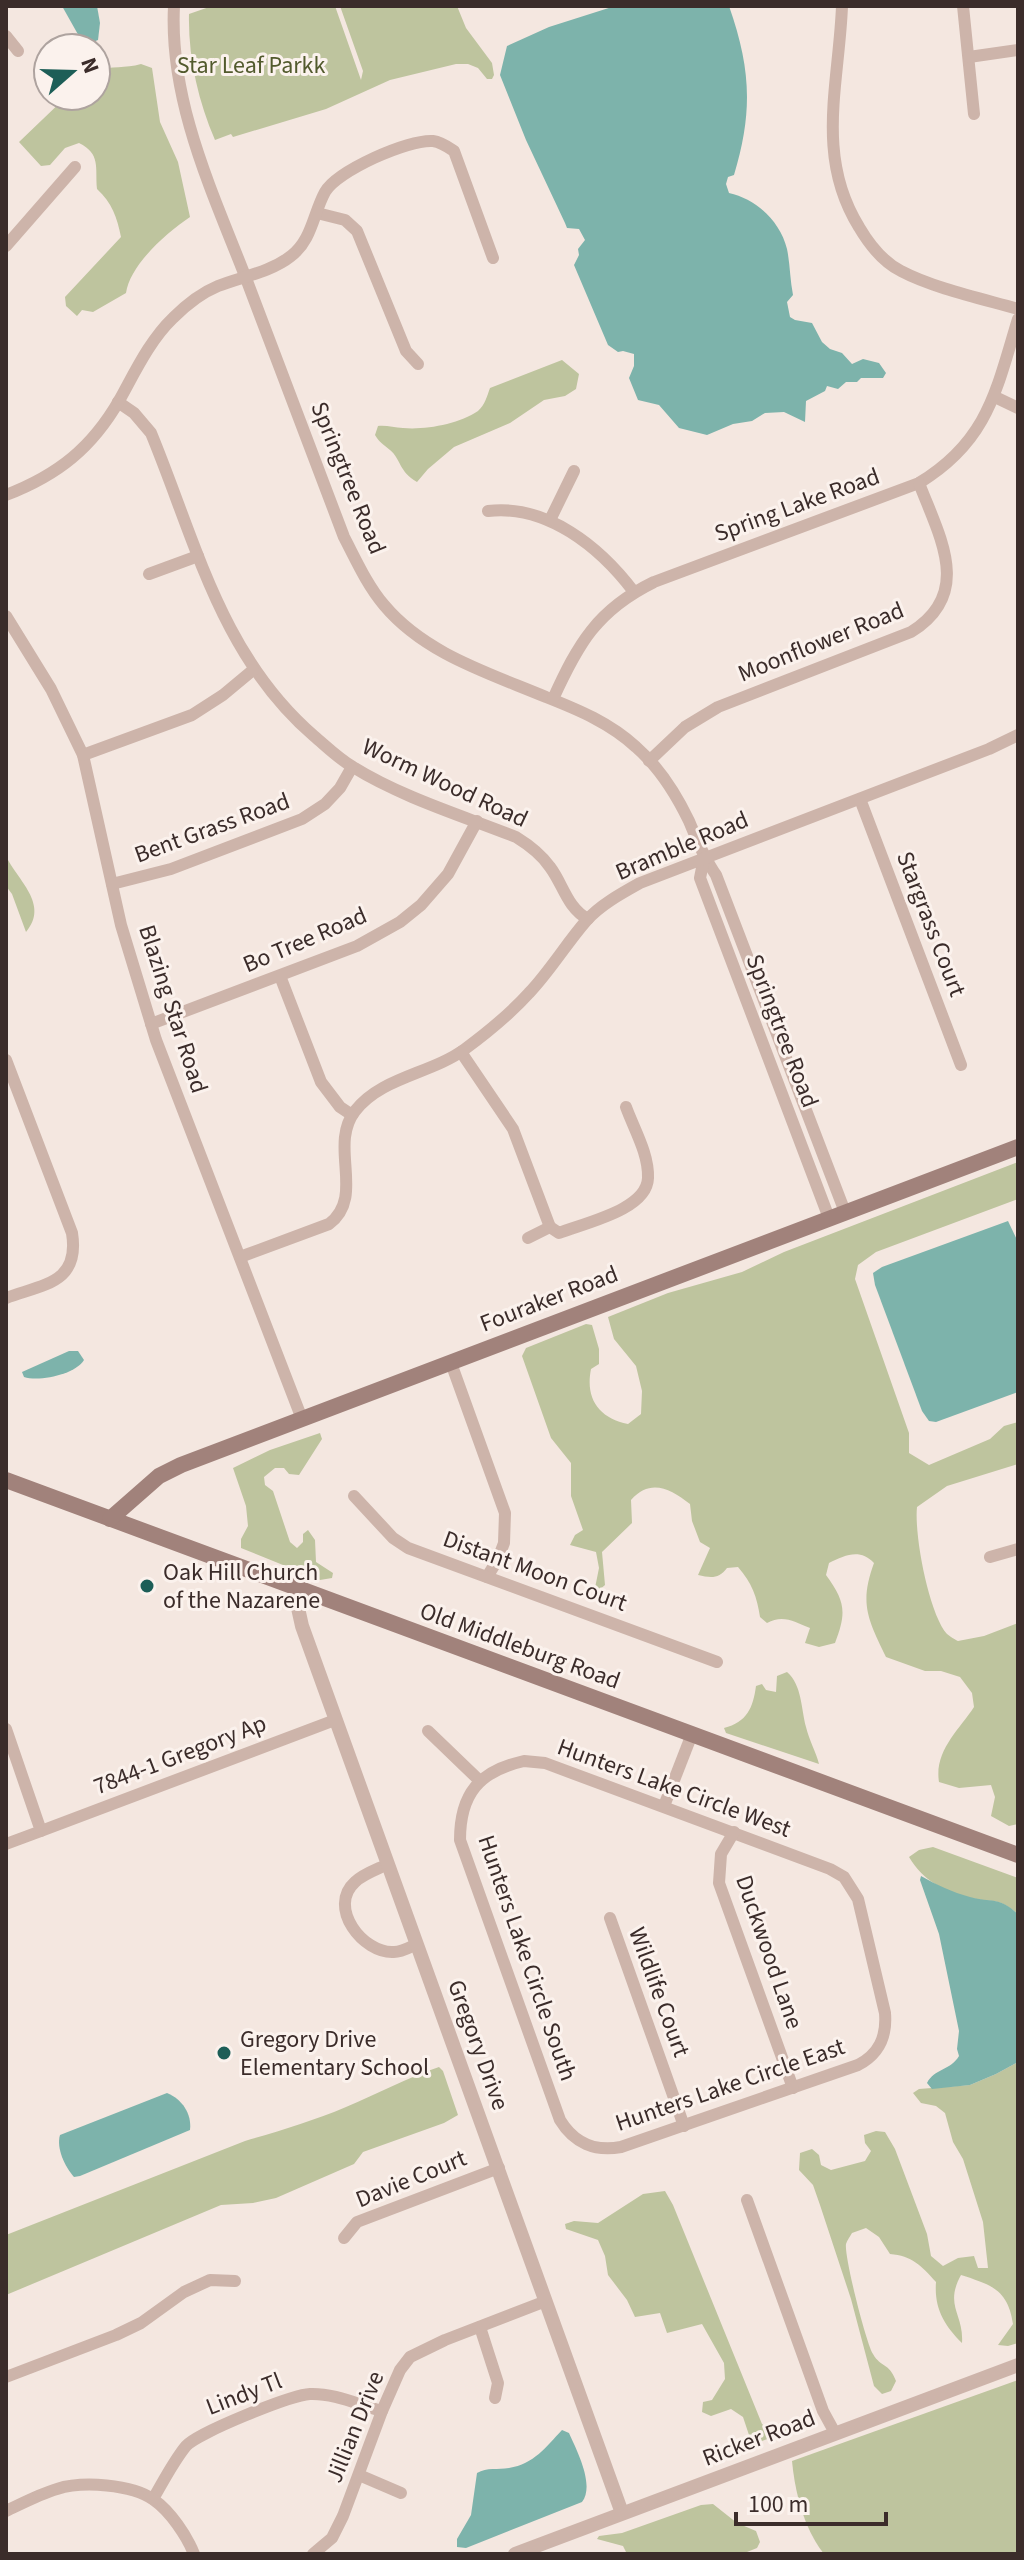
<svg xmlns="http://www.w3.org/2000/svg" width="1024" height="2560" font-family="'Source Sans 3',sans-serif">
	<rect width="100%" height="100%" fill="#f4e7e0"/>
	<g fill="#bec49e">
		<path d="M212 6H335L361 80 363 71 340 6H457L466 28 492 63 494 75 492 79H487L478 68 468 64H456L390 80 326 109 233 137 231 134 215 140C198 100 188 57 189 14Z"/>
		<path d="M141 64 152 68 160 122 178 162 190 217C166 233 130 265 126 293L93 312 82 310 77 316 66 306 65 297 121 237C117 217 112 203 97 189 95 167 101 154 79 143L65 148 50 165 41 166 19 142 67 96H96V71C112 65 125 69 141 64Z"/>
		<path d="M562 360 579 374 576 389 565 396 544 400 510 423 454 447 428 469 417 482C399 472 401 459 390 450 383 444 380 443 375 435L378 426C387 425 394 428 403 428 426 430 459 424 478 411 485 405 487 396 490 388Z"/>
		<path d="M6 856C17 880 50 904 26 932L12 894 6 886Z"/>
		<path d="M1018 1162V1199L876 1252 858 1265 855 1279 909 1433V1453L929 1465 990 1439 1004 1426 1018 1422V1464L947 1486 917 1507C914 1535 929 1614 947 1634 948 1635 957 1641 958 1641L984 1636 1018 1623V1824L1009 1826 991 1816 995 1797 991 1785 959 1788 939 1782C934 1751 959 1730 974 1707L972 1693 960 1677 941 1671H925L886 1657C868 1619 859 1604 874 1563 860 1548 845 1555 829 1563L826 1575C845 1601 847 1612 835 1643L819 1647 805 1643 810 1628C795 1622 783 1614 767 1623L760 1617C757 1597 752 1583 738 1567L727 1568C719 1579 711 1578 698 1575L710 1548 700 1542 692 1521 690 1504C670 1489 651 1478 631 1500L632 1523 602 1552 605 1585 598 1591 595 1588 599 1568 596 1552 570 1545 575 1535 583 1530 571 1496V1463L551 1438 522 1356 526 1348 586 1324 592 1325 599 1349V1364L591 1369C585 1399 599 1418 628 1424L641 1414 642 1391 636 1366 614 1339 608 1317 668 1293 742 1272 784 1252Z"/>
		<path d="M320 1433 322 1439 299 1475 289 1474 284 1468H275L264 1477 265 1485 273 1491 290 1542 297 1548 303 1542V1534L308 1530 315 1540 316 1562 333 1573 332 1578 320 1580 241 1548V1539L248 1526 246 1506 233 1468 270 1450Z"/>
		<path d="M787 1672C802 1685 801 1708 806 1727 809 1740 816 1752 819 1764L726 1733 724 1728C747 1722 753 1708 756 1686L762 1684 766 1690 776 1692 777 1676Z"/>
		<path d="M933 1847 1018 1878V1914C998 1897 994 1903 971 1898 944 1891 923 1881 909 1857L919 1850Z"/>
		<path d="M1018 2062V2343L1008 2346 998 2345 1013 2324C1008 2290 992 2285 961 2275 944 2306 964 2314 962 2343 944 2325 934 2308 936 2282 921 2265 912 2256 890 2254L879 2237 866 2228 852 2233C850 2237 847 2240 846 2244 844 2256 866 2343 873 2354 881 2368 889 2362 896 2381L891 2391 882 2394 874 2386 851 2299 820 2205 813 2185 799 2170 800 2153 812 2149 819 2155 821 2165 831 2170 865 2161 871 2151 865 2143 864 2135 876 2131 885 2132 895 2149 927 2234 931 2256 943 2266 958 2258 974 2256 978 2268H988L983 2222 963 2159 953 2142 945 2113 936 2106 921 2103 913 2093 919 2089 970 2085 996 2074Z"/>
		<path d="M439 2067 443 2071 458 2115 444 2123 363 2152 354 2164 276 2198 253 2203 221 2205 6 2295V2235L245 2141C279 2131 313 2121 346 2107 377 2094 407 2078 439 2067Z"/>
		<path d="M665 2191 673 2205 762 2424 772 2431 788 2426 794 2429 762 2441H751L743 2417 731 2409 711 2416 702 2412 703 2402 712 2400 725 2379 724 2363 702 2324 667 2333 660 2313 635 2317 627 2300 608 2275 605 2256 598 2240 566 2229 565 2224 574 2221 598 2223 643 2194Z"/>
		<path d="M1018 2380V2554H824C804 2529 795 2493 792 2461Z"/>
		<path d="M713 2504 737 2523 756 2531 760 2542 757 2548 742 2554H627L623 2546 597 2539 599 2536 622 2533 701 2505Z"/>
	</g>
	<g fill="#7db3ab">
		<path d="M62 6H97L100 23 98 40 88 44 80 38Z"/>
		<path d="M615 6H729C751 69 753 111 734 175L728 177 726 184 729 193C756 199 780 221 787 249 790 263 790 280 793 295L787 302 790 317 795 320 812 323 822 342 830 349 842 353 852 364 863 359 879 363 886 373 883 378H861L857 382H846L838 389 827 386 825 391 806 401 805 422 784 412 765 413 752 421 733 424 707 435 679 428 659 405 638 400 629 378 634 366V354L623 351 618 352 608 345 574 265 579 255 578 249 585 240 579 229 567 228 565 223 526 140 500 75 507 46 549 27Z"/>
		<path d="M1008 1221 1018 1242V1392L936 1422 929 1421 922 1411 875 1285 873 1273 882 1267Z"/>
		<path d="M69 1351H78L84 1360C76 1374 40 1382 24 1377L22 1372Z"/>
		<path d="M921 1876C937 1885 952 1892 970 1897 992 1903 998 1896 1018 1914V2062L996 2074 970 2085 932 2089 927 2083C934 2069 951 2070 959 2056L957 2049 959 2031 939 1934 920 1880Z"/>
		<path d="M167 2093C182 2099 192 2114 190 2130L80 2176 74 2177C65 2167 56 2148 60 2135Z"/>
		<path d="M562 2430 569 2433C577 2451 595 2485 582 2502L466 2548 457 2547V2539L471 2515 477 2473C487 2467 498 2470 509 2468 534 2464 546 2447 562 2430Z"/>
	</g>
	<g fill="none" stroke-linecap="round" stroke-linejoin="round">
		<g stroke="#cdb4aa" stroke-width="12">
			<path d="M174 6C169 102 213 193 247 281 279 366 312 451 344 537 356 560 367 585 384 605 425 654 489 673 546 697 579 710 610 723 636 747 659 767 676 794 689 821 697 840 704 858 716 875L845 1212"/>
			<path d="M842 6C839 84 815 156 859 227 869 244 883 262 901 271 933 288 983 299 1018 309"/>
			<path d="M963 6 974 114"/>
			<path d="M6 36 18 51"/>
			<path d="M969 57 1018 50"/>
			<path d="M317 213 345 220 357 231 406 351 418 364"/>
			<path d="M6 246 75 167"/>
			<path d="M995 397 1018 408"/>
			<path d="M118 402 134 413 151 433C196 542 221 656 314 736 327 747 339 759 353 767 401 797 463 816 516 837 529 845 541 854 550 867 563 884 567 908 588 919"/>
			<path d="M6 495C58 475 92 448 120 399 135 372 150 340 173 318 186 305 201 293 218 286 241 277 271 272 291 256 312 240 313 214 325 192 337 171 408 139 433 141 441 142 448 147 454 151L493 258"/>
			<path d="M488 511C547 504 600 547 634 592"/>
			<path d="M550 520 574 471"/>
			<path d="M149 574 198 556"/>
			<path d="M6 616 51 689 83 755 121 925 156 1040 302 1419"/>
			<path d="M553 699C578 644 597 610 654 582L919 483C988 441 996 391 1018 319"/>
			<path d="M83 755 192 715 223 695 253 670"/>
			<path d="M649 761 685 727 718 707 911 632C974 593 939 536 919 483"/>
			<path d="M860 799 961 1065"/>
			<path d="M704 858 700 878 829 1218"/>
			<path d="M112 884 171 869 302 819 325 804 340 788 352 767"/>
			<path d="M280 976 321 1082 340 1107 352 1115"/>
			<path d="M151 1024 357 946 400 922 421 905 448 874 477 821"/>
			<path d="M461 1052 513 1129 550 1227"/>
			<path d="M6 1060 72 1233C80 1283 44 1284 6 1298"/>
			<path d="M550 1227 559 1233C584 1223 647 1210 648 1178 649 1154 634 1129 626 1107"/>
			<path d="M528 1238 550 1227"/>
			<path d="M240 1257 329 1224C366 1196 328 1146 355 1111 381 1077 431 1074 465 1049 488 1032 510 1014 529 993 550 971 566 944 586 921 600 905 622 893 640 883L989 749 1018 735"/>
			<path d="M451 1363 505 1513 504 1543 498 1559 487 1577"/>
			<path d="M354 1496 393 1538 408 1548 717 1662"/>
			<path d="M990 1557 1018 1549"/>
			<path d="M6 1729 41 1831 6 1844"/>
			<path d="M428 1731 480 1781"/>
			<path d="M524 1761 545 1763 830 1869 844 1877 858 1899 885 2013C887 2037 879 2054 858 2065L621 2147C595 2152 574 2143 560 2120L460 1840C460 1794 479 1771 524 1761Z"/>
			<path d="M664 1806 692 1734"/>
			<path d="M41 1831 335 1720"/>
			<path d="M734 1832 721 1854 719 1883 793 2088"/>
			<path d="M388 1864C378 1869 363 1874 355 1882 327 1907 363 1954 394 1952 402 1952 410 1947 417 1944"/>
			<path d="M610 1918 684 2126"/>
			<path d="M747 2200 823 2411 835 2433"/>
			<path d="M344 2238 357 2222 499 2168"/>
			<path d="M480 2327 498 2383 495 2398"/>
			<path d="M6 2377 116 2335 141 2323 184 2292 210 2280 235 2281"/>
			<path d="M359 2475 401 2493"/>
			<path d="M153 2499C163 2482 173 2462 186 2446 197 2433 291 2395 310 2394 334 2393 359 2405 382 2411"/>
			<path d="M6 2511C23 2503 40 2494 57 2489 82 2481 132 2484 154 2500 170 2511 187 2536 194 2554"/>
			<path d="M313 2554 332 2538 343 2516 382 2411 400 2370 410 2357 445 2340 546 2301"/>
		</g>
		<g stroke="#cdb4aa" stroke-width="14">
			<path d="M304 1592 298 1608 302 1626 622 2513"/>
			<path d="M515 2554 1018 2365"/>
		</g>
		<g stroke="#a1827b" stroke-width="16">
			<path d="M6 1480 1018 1855"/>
			<path d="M110 1519 159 1476 181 1465 1018 1147"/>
		</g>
	</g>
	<g fill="#1d5e57" stroke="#fbf2ed" stroke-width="3">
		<circle cx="147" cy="1586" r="8"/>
		<circle cx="224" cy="2053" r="8"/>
	</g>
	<g text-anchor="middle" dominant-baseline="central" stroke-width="6" stroke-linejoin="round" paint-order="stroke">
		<g font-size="24" fill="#525a2d" stroke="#fbf2ed">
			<text x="251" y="65">Star Leaf Parkk</text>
		</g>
		<g font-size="24" fill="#3b2c2a" stroke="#fbf2ed">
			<text transform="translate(348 478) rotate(68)">Springtree Road</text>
			<text transform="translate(797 505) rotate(-20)">Spring Lake Road</text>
			<text transform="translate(821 642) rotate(-22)">Moonflower Road</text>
			<text transform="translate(445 783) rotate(25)">Worm Wood Road</text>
			<text transform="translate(212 828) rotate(-20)">Bent Grass Road</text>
			<text transform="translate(682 846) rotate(-23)">Bramble Road</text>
			<text transform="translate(931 924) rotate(69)">Stargrass Court</text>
			<text transform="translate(305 940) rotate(-23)">Bo Tree Road</text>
			<text transform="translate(173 1009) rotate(72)">Blazing Star Road</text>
			<text transform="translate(782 1031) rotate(69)">Springtree Road</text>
			<text transform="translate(549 1299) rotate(-21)">Fouraker Road</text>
			<text transform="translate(535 1571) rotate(20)">Distant Moon Court</text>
			<text transform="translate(520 1646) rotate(20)">Old Middleburg Road</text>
			<text transform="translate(180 1755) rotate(-21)">7844-1 Gregory Ap</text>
			<text transform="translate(674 1788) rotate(20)">Hunters Lake Circle West</text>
			<text transform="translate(769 1952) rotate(71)">Duckwood Lane</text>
			<text transform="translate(527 1958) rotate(71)">Hunters Lake Circle South</text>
			<text transform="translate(659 1992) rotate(70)">Wildlife Court</text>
			<text transform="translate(478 2045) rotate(70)">Gregory Drive</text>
			<text transform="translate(730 2085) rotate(-19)">Hunters Lake Circle East</text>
			<text transform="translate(411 2179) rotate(-22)">Davie Court</text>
			<text transform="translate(244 2394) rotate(-21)">Lindy Tl</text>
			<text transform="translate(355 2427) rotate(-68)">Jillian Drive</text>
			<text transform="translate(759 2438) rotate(-21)">Ricker Road</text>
		</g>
		<g font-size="24" fill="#3b2c2a" stroke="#fbf2ed" text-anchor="start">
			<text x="163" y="1572">Oak Hill Church<tspan x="163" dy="28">of the Nazarene</tspan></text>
			<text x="240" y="2039">Gregory Drive<tspan x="240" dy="28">Elementary School</tspan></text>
		</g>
	</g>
	<rect width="1024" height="2560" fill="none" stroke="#3b2c2a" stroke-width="16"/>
	<g transform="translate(72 72) rotate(70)"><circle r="38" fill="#fbf2ed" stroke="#aea39f" stroke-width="2"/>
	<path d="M0-6L14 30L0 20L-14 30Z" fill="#1d5e57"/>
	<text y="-12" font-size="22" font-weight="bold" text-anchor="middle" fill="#3b2c2a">N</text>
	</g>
	<path d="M736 2512v12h150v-12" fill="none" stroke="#3b2c2a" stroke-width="4"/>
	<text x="748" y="2512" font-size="24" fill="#3b2c2a" stroke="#fbf2ed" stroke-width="6" paint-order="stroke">100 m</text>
</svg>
